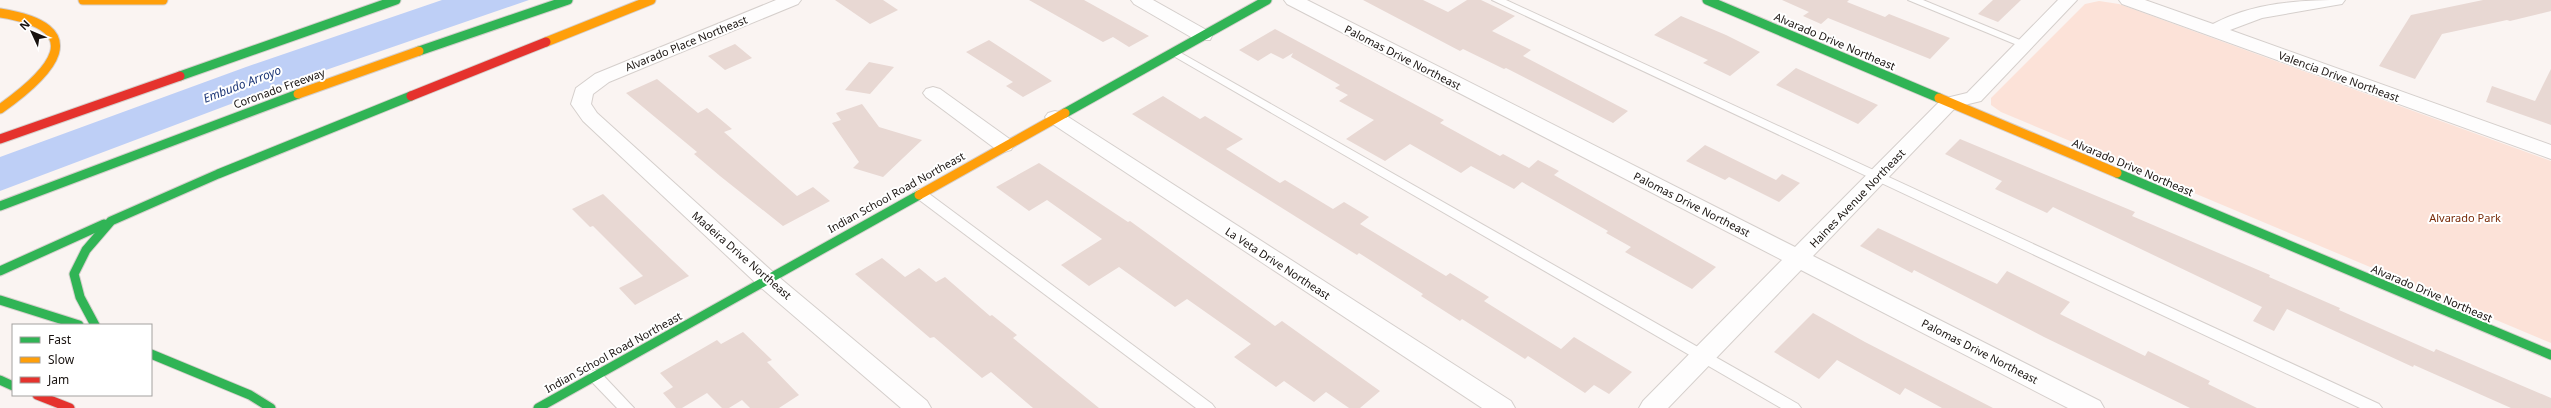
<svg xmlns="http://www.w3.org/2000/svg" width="2551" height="408" font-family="'Noto Sans',sans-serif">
	<rect width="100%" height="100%" fill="#faf4f2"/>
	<path fill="#fce2d8" d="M2099 1 2119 4 2551 161V343L2001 112 1991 105V98L2085 4Z"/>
	<path fill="#becff6" d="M442 0H529L265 91 0 191V157L246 67Z"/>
	<g fill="#e8d8d3">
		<path d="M835 0H883L898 10 870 24Z"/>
		<path d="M1029 0H1084L1149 36 1129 47 1113 37 1103 42Z"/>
		<path d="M1363 0H1423L1448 12 1467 0H1481L1515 16 1492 31 1531 50 1523 56 1628 111 1613 123 1506 68 1504 69 1463 49 1460 51Z"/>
		<path d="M1782 0H1849L1847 2 1885 17 1889 14 1950 38 1930 59 1828 18 1821 24 1803 16 1809 12Z"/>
		<path d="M1993 0H2021L1998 22 1978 14Z"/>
		<path d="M2483 0H2551V11L2510 21 2507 20 2442 34 2415 79 2379 66 2411 15Z"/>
		<path d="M1681 16 1726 35 1760 52 1730 76 1703 63 1708 60 1654 35Z"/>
		<path d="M1275 29 1444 120 1440 123 1500 156 1503 154 1529 168 1538 160 1559 171 1554 175 1716 267 1692 289 1625 252 1631 247 1606 233 1608 231 1522 182 1514 189 1471 166 1461 173 1410 144 1385 161 1346 139 1374 120 1339 101 1348 95 1335 88 1340 85 1291 57 1293 53 1283 59 1271 53 1258 61 1239 50Z"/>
		<path d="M989 40 1052 81 1023 97 1006 86 1013 82 966 52Z"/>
		<path d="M735 44 752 58 725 70 708 56Z"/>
		<path d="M869 62 894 67 870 94 845 90Z"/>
		<path d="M1796 68 1831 84 1878 105 1858 124 1776 85Z"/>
		<path d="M2551 69V125L2486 102 2492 86 2535 101Z"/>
		<path d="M657 79 698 113 707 108 732 129 724 132 797 196 813 187 830 201 783 226 720 176 694 154 697 152 626 93Z"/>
		<path d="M1163 96 1200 119 1205 116 1243 139 1226 149 1280 183 1285 180 1333 209 1344 202 1369 217 1360 224 1446 276 1450 273 1489 297 1484 301 1561 349 1574 337 1632 372 1609 394 1594 385 1585 393 1528 356 1525 359 1462 319 1460 321 1421 296 1423 294 1359 253 1357 255 1132 114Z"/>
		<path d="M862 104 879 127 922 140 883 177 853 168 859 162 832 123 841 120 836 113Z"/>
		<path d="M1960 139 2135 212 2132 216 2270 275 2269 277 2340 308 2339 310 2434 352 2436 349 2551 398V408H2511L2414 365 2413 367 2287 309 2274 331 2253 321 2262 307 2053 207 2047 213 1995 189 2002 181 1945 154Z"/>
		<path d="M1705 145 1776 180 1782 174 1800 183 1779 202 1729 177 1725 180 1686 161Z"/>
		<path d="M1039 163 1128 222 1130 221 1275 326 1282 321 1380 391 1360 408H1349L1326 392 1314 402 1284 381 1276 387 1234 357 1251 344 1187 299 1175 307 1119 267 1089 286 1061 265 1102 239 1047 200 1029 211 996 187Z"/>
		<path d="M603 194 672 260 689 276 635 305 619 288 643 276 593 226 590 227 572 209Z"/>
		<path d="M1878 228 1997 284 2007 271 2070 302 2060 314 2145 356 2148 351 2210 381 2208 384 2257 408H2190L2044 337 1914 270 1912 273 1860 246Z"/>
		<path d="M882 258 905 277 919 268 936 282 945 277 990 316 992 315 1017 335 1013 338 1099 408H1033L991 372 982 378 934 337 930 338 855 274Z"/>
		<path d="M1813 313 1865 342 1993 408H1942L1905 388 1900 395 1837 360 1819 379 1774 352Z"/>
		<path d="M743 332 772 360 767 362 799 395 779 408H750L742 400 729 408H722L707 393 682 408H676L663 393 673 387 660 373 717 340 721 344Z"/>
	</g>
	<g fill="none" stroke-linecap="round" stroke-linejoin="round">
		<g stroke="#d5cfcc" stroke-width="2">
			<g id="lane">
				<path d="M1492 0H1506L2379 404 2382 408H2360Z"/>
				<path d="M1908 0H1923L2032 45 2030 47H2022Z"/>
				<path d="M1174 49 1798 404 1801 408H1781L1170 54 1168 52 1170 50Z"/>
				<path d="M919 189 924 190 1212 404 1215 408H1196L914 196 913 193Z"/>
				<path d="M595 370 600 372 634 408H617L590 380 588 376 590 372Z"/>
			</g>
		</g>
		<g stroke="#d5cfcc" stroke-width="2">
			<g id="street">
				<path d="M776 0H801L798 4 609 82 593 94 591 104 597 113 774 273 927 401 931 408H901L758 285 583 121 571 104 576 88 595 74Z"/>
				<path d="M1131 0H1153L1210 32 1212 36 1210 40H1196L1134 4Z"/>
				<path d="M1284 0H1307L1795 247 1942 99 1967 93 2058 0H2077L1981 101 1956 107 1813 256 2100 401 2104 408H2068L1801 270 1668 408H1639L1643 401 1782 260 1287 4Z"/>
				<path d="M2119 0H2145L2213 24C2254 2 2300 0 2345 0L2342 4 2336 5 2262 18 2230 30 2551 145V159L2122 4Z"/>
				<path d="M933 87 940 89 1011 140 1014 145 1011 150 1004 152 997 150 926 97 923 93 926 89Z"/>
				<path d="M1055 111 1062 113 1511 401 1515 408H1482L1048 121 1045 117 1048 113Z"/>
			</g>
		</g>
		<g stroke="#d5cfcc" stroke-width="11">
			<g id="fast">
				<path d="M1707 0 1939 98"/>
				<path d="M419 51 568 0"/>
				<path d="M180 76 396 0"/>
				<path d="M1065 113 1267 0"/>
				<path d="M2117 173 2551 355"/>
				<path d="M0 206 298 94"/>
				<path d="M0 271 104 224"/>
				<path d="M0 300 79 325"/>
				<path d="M95 325 80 297 74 274 86 250 111 221 218 174 411 96"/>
				<path d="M151 354 250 395 271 408"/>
				<path d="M0 380 13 386"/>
				<path d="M538 408 919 195"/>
			</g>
		</g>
		<g stroke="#d5cfcc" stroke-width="11">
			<g id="slow">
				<path d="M83 0H163"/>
				<path d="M0 13C94 28 51 73 0 109"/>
				<path d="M546 42 651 0"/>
				<path d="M298 94 419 51"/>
				<path d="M1939 98 2117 173"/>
				<path d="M919 195 1065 113"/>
			</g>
		</g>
		<g stroke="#d5cfcc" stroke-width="11">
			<g id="jam">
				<path d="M411 96 546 42"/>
				<path d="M0 139 180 76"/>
				<path d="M37 395 70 408"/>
			</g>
		</g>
		<use href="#lane" fill="#fefdfd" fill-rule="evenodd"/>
		<use href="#street" fill="#fefdfd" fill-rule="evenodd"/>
		<use href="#fast" stroke="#30b455" stroke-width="9"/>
		<use href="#slow" stroke="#ff9f0a" stroke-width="9"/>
		<use href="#jam" stroke="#e5322d" stroke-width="9"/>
	</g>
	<g text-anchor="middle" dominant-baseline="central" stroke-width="4" stroke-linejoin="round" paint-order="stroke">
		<g font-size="11" fill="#191310" stroke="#fff">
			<text transform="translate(1835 41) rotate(23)">Alvarado Drive Northeast</text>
			<text transform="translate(686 43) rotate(-22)">Alvarado Place Northeast</text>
			<text transform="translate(1403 57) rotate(27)">Palomas Drive Northeast</text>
			<text transform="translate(2339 76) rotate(20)">Valencia Drive Northeast</text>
			<text transform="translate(279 88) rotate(-20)">Coronado Freeway</text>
			<text transform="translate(2133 167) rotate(23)">Alvarado Drive Northeast</text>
			<text transform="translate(896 192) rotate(-29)">Indian School Road Northeast</text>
			<text transform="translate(1857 198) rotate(-46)">Haines Avenue Northeast</text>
			<text transform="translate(1692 204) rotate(27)">Palomas Drive Northeast</text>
			<text transform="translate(742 255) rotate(41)">Madeira Drive Northeast</text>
			<text transform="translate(1278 263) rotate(33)">La Veta Drive Northeast</text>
			<text transform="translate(2432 293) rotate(23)">Alvarado Drive Northeast</text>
			<text transform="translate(1980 351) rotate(27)">Palomas Drive Northeast</text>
			<text transform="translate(613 352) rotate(-29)">Indian School Road Northeast</text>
		</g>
		<g font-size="11" fill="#782b09" stroke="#fff">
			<text x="2465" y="217">Alvarado Park</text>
		</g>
		<g font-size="12" font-style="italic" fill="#1d3777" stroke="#fff">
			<text transform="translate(242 84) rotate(-21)">Embudo Arroyo</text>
		</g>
	</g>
	<rect x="12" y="324" width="140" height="72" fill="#ffffff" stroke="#a3a19f"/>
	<rect x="20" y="337" width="20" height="6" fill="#30b455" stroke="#a3a19f"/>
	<text x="48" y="344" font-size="12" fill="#191310">Fast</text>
	<rect x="20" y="357" width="20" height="6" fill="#ff9f0a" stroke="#a3a19f"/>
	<text x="48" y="364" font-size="12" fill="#191310">Slow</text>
	<rect x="20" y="377" width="20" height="6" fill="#e5322d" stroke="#a3a19f"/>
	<text x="48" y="384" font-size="12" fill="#191310">Jam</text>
	<g transform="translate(32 32) rotate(314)" stroke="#ffffff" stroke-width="3" paint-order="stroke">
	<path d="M0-3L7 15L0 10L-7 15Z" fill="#191310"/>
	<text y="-6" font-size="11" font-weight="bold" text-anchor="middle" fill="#191310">N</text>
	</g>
</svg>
